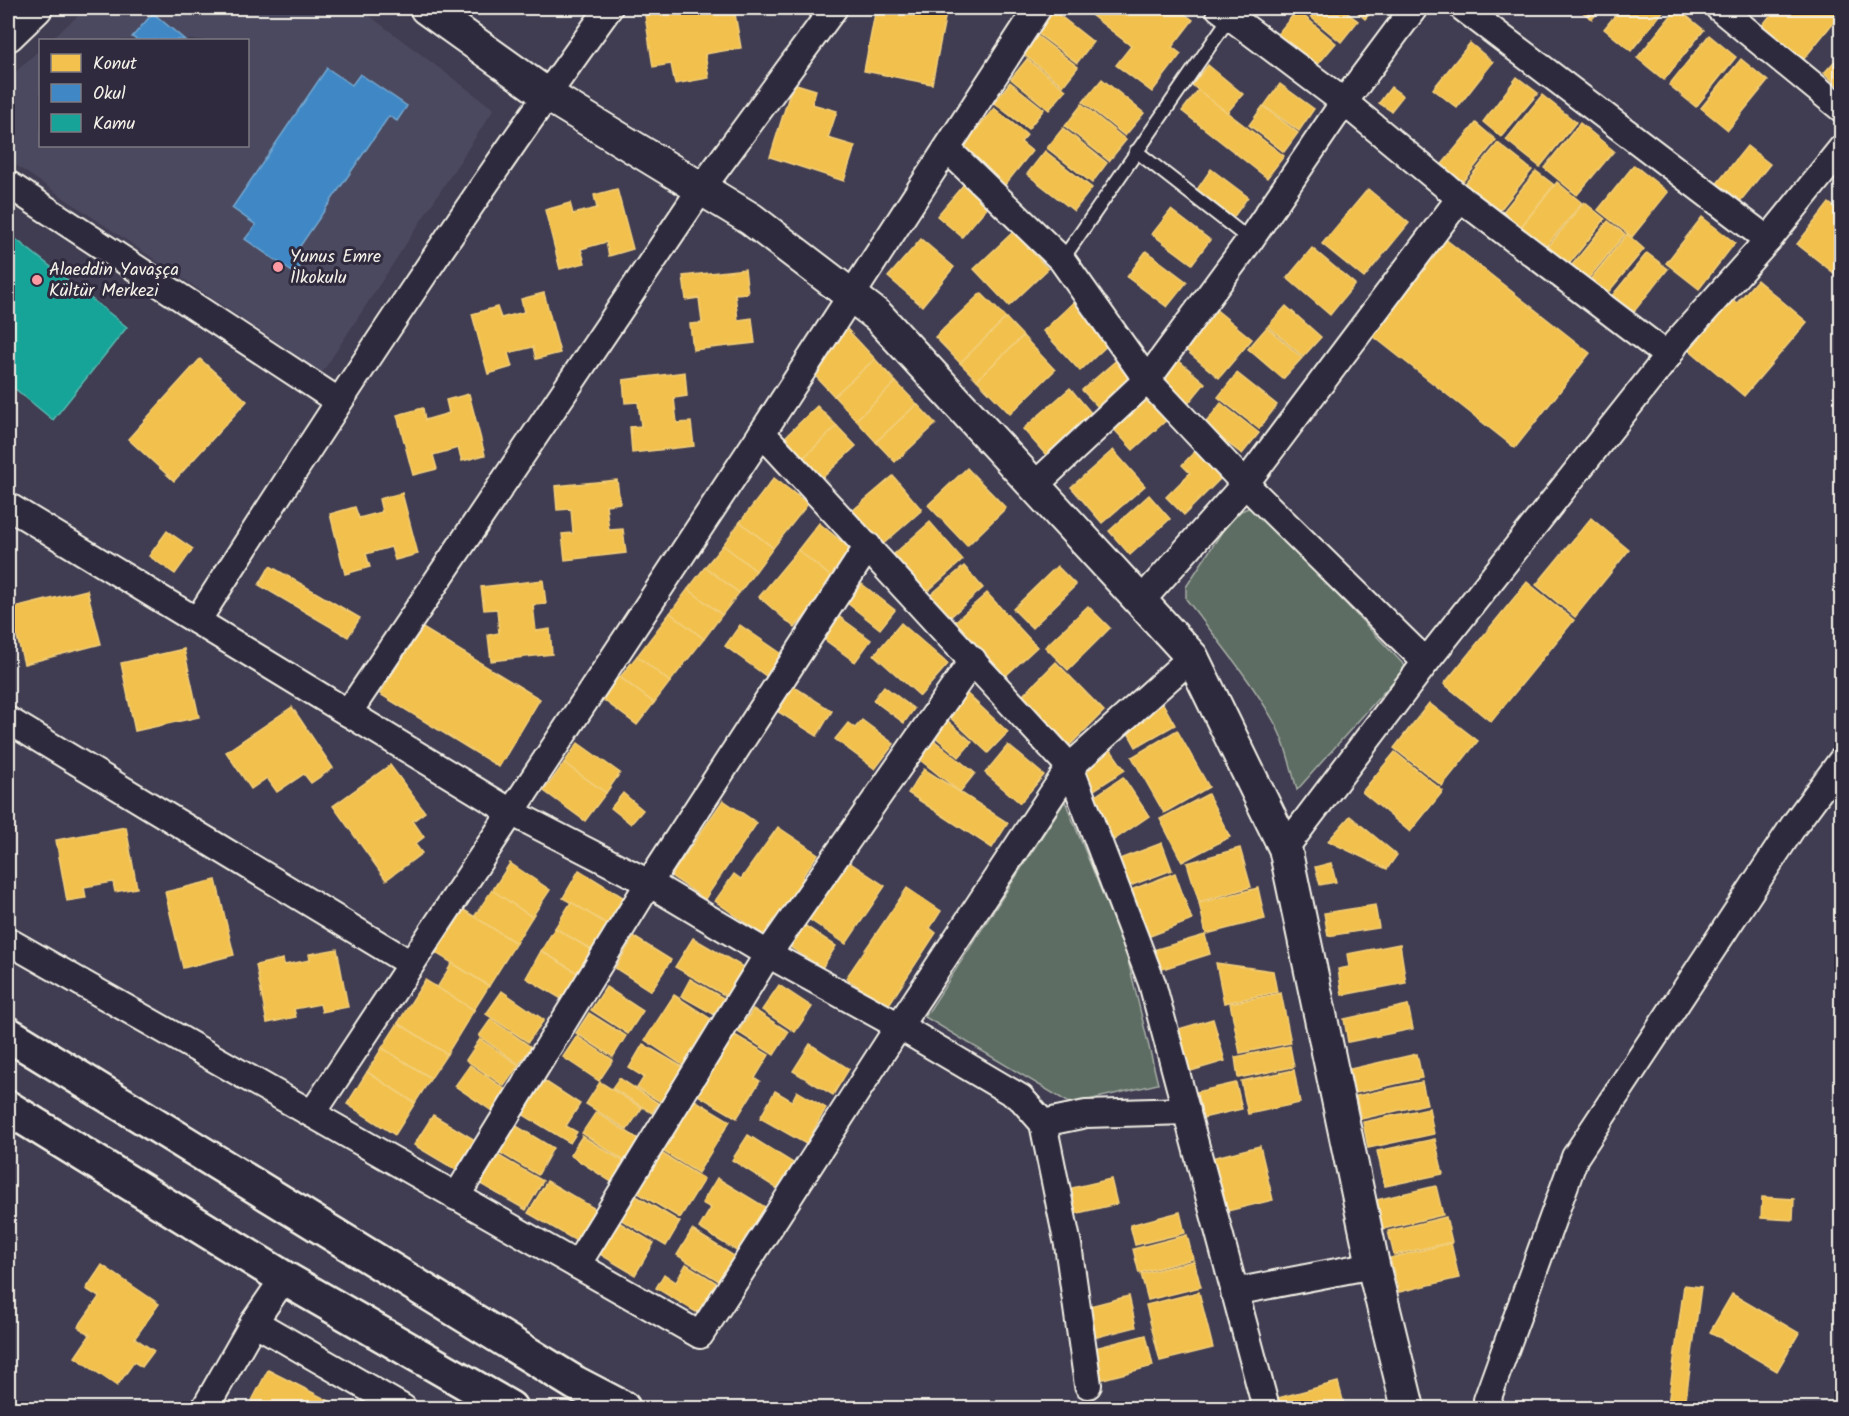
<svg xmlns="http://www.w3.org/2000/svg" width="1849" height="1416" font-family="Kalam,sans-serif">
	<rect width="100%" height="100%" fill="#403c51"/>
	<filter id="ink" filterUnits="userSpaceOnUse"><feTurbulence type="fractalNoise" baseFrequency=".0167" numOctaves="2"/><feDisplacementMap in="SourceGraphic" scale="12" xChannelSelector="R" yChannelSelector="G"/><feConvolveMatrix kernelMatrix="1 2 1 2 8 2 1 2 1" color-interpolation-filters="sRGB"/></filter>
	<g filter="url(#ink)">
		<path fill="#4b485f" d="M87 8H359L494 109 322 373 8 160V79L40 49V146H248V40H50Z"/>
		<g fill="#5d6d64" stroke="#a8afa6" stroke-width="1.5">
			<path d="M1253 506 1406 667 1297 790C1291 767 1285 741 1273 720 1249 677 1216 638 1186 599V587L1223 530 1241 511Z"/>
			<path d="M1065 801 1126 952 1158 1084 1071 1104 925 1017Z"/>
		</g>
		<g fill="#f2c14e" stroke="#f3cf7c" stroke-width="1.5">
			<path d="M651 8H734L741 48 705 54 709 78 675 84 671 64 653 67 644 9Z"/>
			<path d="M876 8H918L946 13 932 84 864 71Z"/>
			<path d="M1082 8H1176L1193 20 1172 47 1181 54 1152 92 1116 65 1131 46Z"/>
			<path d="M1304 8H1341L1358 21 1341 42 1302 10Z"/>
			<path d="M1362 8H1375L1365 19 1358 13Z"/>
			<path d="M1577 8H1602L1592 19Z"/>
			<path d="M1621 8H1666L1631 51 1604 29Z"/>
			<path d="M1677 8 1704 30 1664 80 1637 58Z"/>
			<path d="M1776 8H1835L1841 13 1803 60 1762 26Z"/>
			<path d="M1297 10 1336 43 1315 68 1276 36Z"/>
			<path d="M1054 11 1093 42 1077 63 1037 33Z"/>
			<path d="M1031 31 1078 67 1063 86 1017 49Z"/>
			<path d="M1709 35 1736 57 1696 107 1669 85Z"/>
			<path d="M1470 43 1493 62 1457 108 1433 89Z"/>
			<path d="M1842 53V89L1824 73Z"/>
			<path d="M1027 59 1066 90 1049 110 1011 79Z"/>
			<path d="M1741 59 1768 81 1728 130 1701 108Z"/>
			<path d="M1208 65 1243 94 1226 114 1192 85Z"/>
			<path d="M1517 77 1538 93 1501 137 1483 122Z"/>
			<path d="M1102 79 1144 113 1125 136 1083 102Z"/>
			<path d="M1010 82 1044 109 1028 129 994 103Z"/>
			<path d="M793 83 816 90 812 104 837 111 828 138 855 146 844 181 770 157Z"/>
			<path d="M1280 84 1314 109 1299 131 1264 106Z"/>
			<path d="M1391 87 1403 96 1391 111 1379 103Z"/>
			<path d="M1198 90 1284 156 1267 178 1182 111Z"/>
			<path d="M1542 95 1576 122 1540 167 1506 140Z"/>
			<path d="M1082 104 1126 140 1109 161 1065 126Z"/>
			<path d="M1263 106 1298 133 1284 152 1249 125Z"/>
			<path d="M994 108 1027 135 1021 142 1032 151 1005 185 961 149Z"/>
			<path d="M1476 123 1496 140 1460 185 1439 168Z"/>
			<path d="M1580 123 1614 151 1577 195 1544 168Z"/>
			<path d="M1063 128 1107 163 1092 183 1047 148Z"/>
			<path d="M1498 143 1532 170 1497 214 1463 186Z"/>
			<path d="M1747 146 1770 164 1738 204 1715 186Z"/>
			<path d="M1045 151 1092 188 1074 211 1027 174Z"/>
			<path d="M1634 165 1668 192 1632 237 1598 210Z"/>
			<path d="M1211 169 1248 197 1233 218 1196 191Z"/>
			<path d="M1536 171 1554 185 1520 228 1502 213Z"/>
			<path d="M969 178 994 199 962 237 937 216Z"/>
			<path d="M1557 182 1582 203 1545 248 1521 227Z"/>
			<path d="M617 189 633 249 609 256 606 242 581 249 585 263 560 269 545 210 570 203 573 214 597 208 594 195Z"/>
			<path d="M1368 189 1409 223 1364 278 1322 244Z"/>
			<path d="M1584 202 1605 219 1569 264 1548 247Z"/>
			<path d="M1829 203 1842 213V274L1839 277 1797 244Z"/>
			<path d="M1171 210 1210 240 1192 264 1152 234Z"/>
			<path d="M1702 217 1735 243 1699 289 1666 263Z"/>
			<path d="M1608 221 1625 234 1588 279 1572 265Z"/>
			<path d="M1013 232 1048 269 1009 306 974 269Z"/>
			<path d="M1627 234 1644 249 1606 295 1589 281Z"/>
			<path d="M1444 238 1590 353 1515 448 1369 333Z"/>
			<path d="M921 239 954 267 922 306 888 277Z"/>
			<path d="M1312 248 1355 284 1330 315 1287 278Z"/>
			<path d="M1146 251 1187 282 1167 307 1127 277Z"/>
			<path d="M1647 253 1668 269 1632 314 1611 297Z"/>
			<path d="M745 269 748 293 735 294 738 320 752 318 755 343 693 350 690 324 702 323 699 298 686 300 683 276Z"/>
			<path d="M1757 280 1807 322 1744 396 1686 347 1728 296 1737 303Z"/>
			<path d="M544 293 560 353 536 359 533 347 508 353 512 367 488 374 472 314 497 307 501 318 524 312 521 299Z"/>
			<path d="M981 293 1006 318 960 363 935 337Z"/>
			<path d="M1077 299 1114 339 1080 371 1043 331Z"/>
			<path d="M1286 306 1321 337 1303 357 1268 326Z"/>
			<path d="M1214 308 1252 339 1219 378 1182 347Z"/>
			<path d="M1006 318 1023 336 977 380 960 363Z"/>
			<path d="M1267 327 1302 358 1283 379 1248 349Z"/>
			<path d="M847 329 875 359 834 396 807 367Z"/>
			<path d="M1023 336 1055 370 1010 414 977 380Z"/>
			<path d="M1172 355 1205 383 1187 405 1154 377Z"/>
			<path d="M1120 357 1137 376 1100 409 1082 390Z"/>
			<path d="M200 359 247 401 174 481 128 439Z"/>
			<path d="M875 359 896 382 856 420 834 396Z"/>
			<path d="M685 372 687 396 674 398 677 423 691 422 694 446 632 453 630 427 641 426 638 402 625 403 623 380Z"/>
			<path d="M1237 373 1277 405 1259 429 1218 397Z"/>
			<path d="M896 382 917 404 876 442 856 420Z"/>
			<path d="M1070 388 1092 414 1046 455 1023 429Z"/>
			<path d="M1149 393 1170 417 1133 450 1112 427Z"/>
			<path d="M469 394 485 455 462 461 458 448 433 455 437 469 413 475 397 415 423 408 425 420 449 413 446 400Z"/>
			<path d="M1221 403 1259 433 1242 454 1204 425Z"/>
			<path d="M917 404 936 424 895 462 876 442Z"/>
			<path d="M817 406 837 426 798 463 779 443Z"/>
			<path d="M837 426 856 446 817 483 798 463Z"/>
			<path d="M1197 449 1224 475 1184 515 1166 497 1190 473 1182 465Z"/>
			<path d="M1113 450 1145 486 1102 523 1071 487Z"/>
			<path d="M967 468 1006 508 967 546 928 505Z"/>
			<path d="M893 476 922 510 881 546 852 511Z"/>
			<path d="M774 478 808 504 773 548 740 522Z"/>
			<path d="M617 480 620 503 606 505 609 530 623 529 626 553 565 560 562 534 573 533 571 509 557 510 555 486Z"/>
			<path d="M402 493 418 554 395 560 391 547 366 554 370 567 345 574 330 514 355 507 359 518 382 512 379 499Z"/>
			<path d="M1149 495 1170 519 1130 555 1109 531Z"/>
			<path d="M1591 518 1629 550 1575 617 1536 585Z"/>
			<path d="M740 522 773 548 756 571 723 545Z"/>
			<path d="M930 522 963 560 927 592 894 554Z"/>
			<path d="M819 523 857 554 835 580 798 550Z"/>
			<path d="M167 531 193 549 175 574 149 556Z"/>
			<path d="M723 545 756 571 739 593 705 567Z"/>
			<path d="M798 550 835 580 795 628 759 597Z"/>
			<path d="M270 566 360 618 348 637 259 585Z"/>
			<path d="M964 566 983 588 946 621 927 598Z"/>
			<path d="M1057 566 1076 585 1032 628 1013 609Z"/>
			<path d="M705 567 739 593 722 615 688 589Z"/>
			<path d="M543 580 546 604 533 605 536 631 550 629 552 654 491 661 488 635 499 633 497 609 484 610 481 587Z"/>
			<path d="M1527 582 1574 620 1491 722 1444 684Z"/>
			<path d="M862 584 895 610 880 629 847 603Z"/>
			<path d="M688 589 722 615 704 639 670 613Z"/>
			<path d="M87 590 101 644 24 664 10 609Z"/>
			<path d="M987 593 1037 647 999 682 949 627Z"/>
			<path d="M1088 606 1110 628 1068 670 1045 647Z"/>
			<path d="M670 613 704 639 670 682 637 656Z"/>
			<path d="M837 615 871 640 855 662 821 637Z"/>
			<path d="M901 623 948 664 920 696 874 655Z"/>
			<path d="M740 625 782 654 766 676 725 646Z"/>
			<path d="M421 627 540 699 499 767 380 694Z"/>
			<path d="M184 649 199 717 135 731 121 663Z"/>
			<path d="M637 656 670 682 654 703 620 677Z"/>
			<path d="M1056 662 1104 711 1067 748 1019 699Z"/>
			<path d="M618 676 654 703 637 725 601 698Z"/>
			<path d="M793 686 832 711 817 736 777 711Z"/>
			<path d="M884 686 914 709 904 723 873 700Z"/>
			<path d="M962 689 1008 732 988 753 942 710Z"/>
			<path d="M1161 700 1175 725 1136 747 1122 722Z"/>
			<path d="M1429 703 1478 741 1442 786 1394 748Z"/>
			<path d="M292 707 333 768 311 783 304 774 277 792 267 778 251 789 226 752Z"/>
			<path d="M940 714 972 742 959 757 927 730Z"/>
			<path d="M862 720 894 744 875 769 835 739 848 723 855 728Z"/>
			<path d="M1177 730 1209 787 1164 813 1132 757Z"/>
			<path d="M930 737 975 773 960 792 915 756Z"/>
			<path d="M578 743 620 773 606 793 564 763Z"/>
			<path d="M1008 745 1044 775 1020 803 985 773Z"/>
			<path d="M1108 746 1125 770 1091 792 1075 768Z"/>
			<path d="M1395 752 1443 791 1410 832 1362 792Z"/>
			<path d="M564 763 606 793 585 821 544 791Z"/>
			<path d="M390 765 425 812 413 821 424 837 415 844 422 853 386 880 333 806Z"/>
			<path d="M924 769 1008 823 992 848 908 793Z"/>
			<path d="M1123 777 1149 816 1114 840 1088 801Z"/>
			<path d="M623 793 643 810 631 824 611 808Z"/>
			<path d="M1208 794 1230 837 1182 862 1160 819Z"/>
			<path d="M723 800 757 823 705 899 671 876Z"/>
			<path d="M8 803 14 832 8 833Z"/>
			<path d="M1350 816 1397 855 1387 869 1328 841Z"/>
			<path d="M126 827 137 888 115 892 113 882 84 887 86 898 67 901 56 840Z"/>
			<path d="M778 827 818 854 802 877 806 880 766 937 715 901 734 874 741 879Z"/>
			<path d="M1162 843 1172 870 1127 887 1117 860Z"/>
			<path d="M1240 848 1251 887 1199 902 1187 863Z"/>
			<path d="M843 858 885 886 846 944 804 916Z"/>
			<path d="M510 863 550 890 532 917 492 891Z"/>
			<path d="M1331 863 1336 882 1320 885 1315 867Z"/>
			<path d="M579 870 626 899 610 926 563 898Z"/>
			<path d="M1175 873 1192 920 1145 938 1128 891Z"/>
			<path d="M216 880 234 955 183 968 165 892Z"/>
			<path d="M907 888 941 911 930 928 936 933 888 1006 846 978Z"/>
			<path d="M1258 888 1265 919 1206 934 1199 903Z"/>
			<path d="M492 890 532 917 516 943 474 917Z"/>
			<path d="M571 902 610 926 595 952 555 928Z"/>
			<path d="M456 905 516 943 489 986 428 948Z"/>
			<path d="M1375 905 1379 928 1328 936 1324 913Z"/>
			<path d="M798 921 836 946 822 968 784 943Z"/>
			<path d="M555 928 595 952 581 975 541 951Z"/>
			<path d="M1205 935 1210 954 1156 971 1150 951Z"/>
			<path d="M634 937 671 960 651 991 615 968Z"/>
			<path d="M693 938 743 967 726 996 675 967Z"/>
			<path d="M1400 944 1406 983 1342 995 1338 969 1349 967 1347 954Z"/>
			<path d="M337 949 348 1007 322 1012 320 1004 294 1009 296 1017 267 1023 256 965 283 959 284 965 310 960 309 954Z"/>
			<path d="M541 951 581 975 565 1001 526 978Z"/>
			<path d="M452 963 489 986 474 1010 437 988Z"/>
			<path d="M1216 963 1273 971 1277 992 1224 1003Z"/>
			<path d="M690 979 725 999 715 1015 681 996Z"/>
			<path d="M425 980 474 1010 447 1054 398 1023Z"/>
			<path d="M779 985 812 1007 795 1032 762 1010Z"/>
			<path d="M606 987 643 1011 628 1034 591 1010Z"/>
			<path d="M502 991 544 1020 528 1042 486 1014Z"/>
			<path d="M1281 993 1291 1043 1240 1053 1230 1003Z"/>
			<path d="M674 995 714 1021 684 1066 645 1040Z"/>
			<path d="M1408 1005 1413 1029 1348 1042 1344 1019Z"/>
			<path d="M753 1009 789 1032 774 1055 738 1032Z"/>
			<path d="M589 1013 626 1036 613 1057 576 1033Z"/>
			<path d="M491 1019 531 1047 519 1064 479 1036Z"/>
			<path d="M1213 1019 1225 1061 1184 1073 1172 1031Z"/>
			<path d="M398 1023 447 1054 431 1078 382 1048Z"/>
			<path d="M733 1034 769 1055 755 1078 760 1081 737 1118 696 1094Z"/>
			<path d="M577 1036 613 1060 599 1081 563 1057Z"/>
			<path d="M480 1039 519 1065 504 1086 466 1060Z"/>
			<path d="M643 1044 686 1069 666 1105 637 1088 644 1077 629 1068Z"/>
			<path d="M810 1044 849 1069 833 1095 793 1071Z"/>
			<path d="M1290 1046 1294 1067 1238 1078 1235 1057Z"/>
			<path d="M382 1048 431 1078 415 1103 367 1072Z"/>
			<path d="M1417 1054 1422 1078 1355 1093 1350 1069Z"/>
			<path d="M470 1065 509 1092 495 1113 455 1086Z"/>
			<path d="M1294 1070 1300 1103 1248 1114 1241 1081Z"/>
			<path d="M367 1072 415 1103 395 1135 347 1104Z"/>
			<path d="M619 1078 658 1103 652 1113 612 1088Z"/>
			<path d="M543 1080 580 1104 566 1126 577 1132 570 1143 522 1114Z"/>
			<path d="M600 1082 642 1108 627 1130 586 1104Z"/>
			<path d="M1422 1082 1427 1104 1361 1119 1356 1096Z"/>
			<path d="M1236 1083 1242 1109 1198 1119 1192 1093Z"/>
			<path d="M775 1091 792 1101 797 1091 826 1108 806 1144 760 1118Z"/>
			<path d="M688 1096 730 1121 698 1173 656 1147Z"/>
			<path d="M1429 1108 1434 1134 1368 1148 1363 1122Z"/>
			<path d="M596 1112 640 1140 626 1162 582 1133Z"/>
			<path d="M433 1115 475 1140 456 1170 414 1145Z"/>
			<path d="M513 1124 553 1148 538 1175 497 1151Z"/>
			<path d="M748 1135 798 1166 781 1191 732 1160Z"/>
			<path d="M582 1136 626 1163 613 1183 570 1155Z"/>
			<path d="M1435 1139 1443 1174 1385 1186 1377 1151Z"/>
			<path d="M1260 1146 1273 1200 1223 1212 1211 1158Z"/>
			<path d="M658 1151 704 1179 680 1218 633 1190Z"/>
			<path d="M494 1153 543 1181 526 1210 477 1182Z"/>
			<path d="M717 1178 770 1210 743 1255 699 1228 711 1208 702 1203Z"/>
			<path d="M1111 1179 1117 1204 1065 1216 1059 1191Z"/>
			<path d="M547 1181 604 1214 585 1246 528 1213Z"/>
			<path d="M1436 1186 1443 1215 1383 1229 1376 1200Z"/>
			<path d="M633 1194 680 1222 666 1246 618 1218Z"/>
			<path d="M1762 1197 1794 1199 1793 1220 1761 1218Z"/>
			<path d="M1180 1212 1185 1233 1135 1245 1130 1225Z"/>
			<path d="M1446 1217 1452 1242 1394 1255 1388 1231Z"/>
			<path d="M617 1221 654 1243 635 1275 598 1253Z"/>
			<path d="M692 1230 734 1256 719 1281 677 1255Z"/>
			<path d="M1187 1235 1193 1259 1139 1273 1133 1249Z"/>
			<path d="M1451 1243 1459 1278 1399 1292 1390 1258Z"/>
			<path d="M1194 1261 1201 1287 1148 1300 1141 1274Z"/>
			<path d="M686 1264 720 1285 701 1315 656 1288 664 1274 676 1282Z"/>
			<path d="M102 1265 159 1304 135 1338 154 1351 142 1367 134 1362 117 1386 75 1357 90 1335 78 1327 99 1297 86 1289Z"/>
			<path d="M1684 1285 1701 1287 1685 1406 1668 1404Z"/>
			<path d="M1199 1292 1213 1348 1160 1361 1146 1305Z"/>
			<path d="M1732 1294 1799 1333 1777 1371 1710 1332Z"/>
			<path d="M1129 1296 1136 1327 1089 1339 1082 1308Z"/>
			<path d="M1146 1335 1153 1366 1099 1380 1091 1349Z"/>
			<path d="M268 1370 343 1408H248Z"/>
			<path d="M1338 1382 1345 1408H1281L1278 1398Z"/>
		</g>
		<g fill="#3f88c5" stroke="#75a8d0" stroke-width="1.5">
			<path d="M153 13 185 40H137L132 37Z"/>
			<path d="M327 68 352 85 360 74 407 106 397 121 389 116 298 249 307 256 295 274 245 239 256 225 232 208Z"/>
		</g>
		<path fill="#17a398" stroke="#59bab0" stroke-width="1.5" d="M8 233 127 327 53 420 8 383Z"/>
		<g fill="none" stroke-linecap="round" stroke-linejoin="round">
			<g stroke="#f4f1e8" stroke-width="16">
				<g id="service">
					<path d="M1136 151 1250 240"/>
					<path d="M1062 260 1232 14"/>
				</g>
			</g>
			<g stroke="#f4f1e8" stroke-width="30">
				<g id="minor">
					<path d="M1219 8 1344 102 1460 198 1668 356 1426 662 1285 848"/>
					<path d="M1463 8 1768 240"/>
					<path d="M1719 8 1842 109"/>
					<path d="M947 149 1062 260 1147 380 1245 484 1426 662"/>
					<path d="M8 184 338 401"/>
					<path d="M1668 356 1676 343 1768 240 1842 148"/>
					<path d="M762 433 1070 767 1152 983 1266 1408"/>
					<path d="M1034 486 1147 380 1250 240 1344 102 1414 8"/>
					<path d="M8 506 511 812 649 883 768 954 899 1026 1021 1098 1043 1123 1068 1245 1088 1385"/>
					<path d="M1141 601 1245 484 1460 198"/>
					<path d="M197 621C330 414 465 207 609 8"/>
					<path d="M348 713 701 189 834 8"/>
					<path d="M8 720 411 964"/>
					<path d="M8 941 700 1335 899 1026 1070 767 1192 657"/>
					<path d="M312 1114 762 433 1038 8"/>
					<path d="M1043 1123 1086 1114 1187 1111"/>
					<path d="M456 1197 649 883 868 546"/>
					<path d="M577 1265 768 954 973 660"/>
					<path d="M1234 1292 1373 1265"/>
					<path d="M254 1322 403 1408"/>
					<path d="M205 1408 254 1322 284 1278"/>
					<path d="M1487 1408V1400L1575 1157 1794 825 1842 760"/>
				</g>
			</g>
			<g stroke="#f4f1e8" stroke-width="36">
				<g id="tertiary">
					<path d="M426 8 546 94 751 219 878 316 1192 657 1285 848 1373 1265 1408 1408"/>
					<path d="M8 35 36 8"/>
				</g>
			</g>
			<g stroke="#f4f1e8" stroke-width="38">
				<g id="trunk">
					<path d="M8 1034 575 1383 623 1408"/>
					<path d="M8 1108 284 1278 510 1408"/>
				</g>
			</g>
			<use href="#service" stroke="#2f2a3d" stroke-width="12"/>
			<use href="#minor" stroke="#2f2a3d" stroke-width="26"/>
			<use href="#tertiary" stroke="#2f2a3d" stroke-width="32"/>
			<use href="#trunk" stroke="#2f2a3d" stroke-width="33"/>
		</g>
	</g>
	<g fill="#ff9aa2" stroke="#2f2a3d" stroke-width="2">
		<circle cx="278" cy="267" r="6"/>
		<circle cx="37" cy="280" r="6"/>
	</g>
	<g text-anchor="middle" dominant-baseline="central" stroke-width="6" stroke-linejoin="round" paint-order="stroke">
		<g font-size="18" fill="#f4f1e8" stroke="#2f2a3d" text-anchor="start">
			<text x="290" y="257">Yunus Emre<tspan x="290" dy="21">İlkokulu</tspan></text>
			<text x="49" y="270">Alaeddin Yavaşça<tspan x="49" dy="21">Kültür Merkezi</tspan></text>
		</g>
	</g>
	<rect width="1849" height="1416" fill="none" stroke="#2f2a3d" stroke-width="30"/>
	<rect x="15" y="15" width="1819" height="1386" fill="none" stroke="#f4f1e8" stroke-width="2" filter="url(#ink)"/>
	<rect x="39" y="39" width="210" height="108" fill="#2f2a3d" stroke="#7e7a81" stroke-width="1.5"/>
	<rect x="51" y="54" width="30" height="18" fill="#f2c14e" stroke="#7e7a81" stroke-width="1.5"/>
	<text x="93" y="69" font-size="18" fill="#f4f1e8">Konut</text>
	<rect x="51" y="84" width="30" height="18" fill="#3f88c5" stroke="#7e7a81" stroke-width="1.5"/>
	<text x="93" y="99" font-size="18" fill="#f4f1e8">Okul</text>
	<rect x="51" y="114" width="30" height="18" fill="#17a398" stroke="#7e7a81" stroke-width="1.5"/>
	<text x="93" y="129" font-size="18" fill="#f4f1e8">Kamu</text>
</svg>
